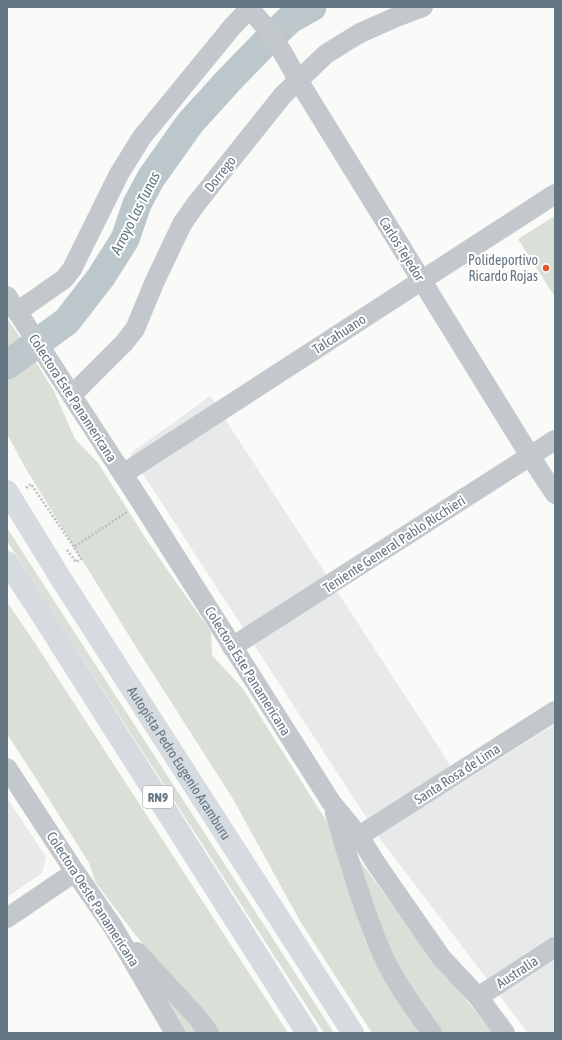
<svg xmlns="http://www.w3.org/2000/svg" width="562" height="1040" font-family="'Asap Condensed',sans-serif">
	<rect width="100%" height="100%" fill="#fafaf8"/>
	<g fill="#e8e9e9">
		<path d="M210 396 445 757 460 784 555 724V1033H528L381 840 130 454Z"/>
		<path d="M7 798 46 857 42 873 7 897Z"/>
	</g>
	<g fill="#dadfd7">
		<path d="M555 216V297L518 239Z"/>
		<path d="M7 318 25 345 54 391 75 439 98 463 148 542 211 632 212 655 243 689 327 822 365 940 381 974 424 1033H372L300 921 233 799 136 647 26 469 7 434Z"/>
		<path d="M7 528 334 1033H324L117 712 7 541Z"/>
		<path d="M7 602 35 643 288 1033H216L178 988 134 933 96 883 89 863 35 777 7 734Z"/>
		<path d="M358 858 421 944 493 1033H443L411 989 380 930Z"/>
		<path d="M156 981 197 1033H185Z"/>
	</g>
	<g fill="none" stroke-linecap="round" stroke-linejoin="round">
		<path stroke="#bbc7cb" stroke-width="29" d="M7 365 67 321 101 277 125 239 137 204 151 178 190 123 229 80 264 44 289 20 312 7"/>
		<g stroke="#bbbfc2" stroke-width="2.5" stroke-dasharray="2 2" stroke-linecap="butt">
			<path d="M26 488 31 484 74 547 127 512"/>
			<path d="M67 550 76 562 81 559 74 547"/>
		</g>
		<g stroke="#c3c8cc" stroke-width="20">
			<path d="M247 7C269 27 284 54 298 80L530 456 555 494"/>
			<path d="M7 296 141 502 331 802 359 836 377 865 441 957 478 997 505 1033"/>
			<path d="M17 312 64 279 72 269 119 174 142 137 232 27 251 7"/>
			<path d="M72 395 124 343 135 329 155 281 182 224 196 204 283 95 326 54 360 33 394 18 423 7"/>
			<path d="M123 474 555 194"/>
			<path d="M232 647 555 440"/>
			<path d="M7 768 75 872 113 927 175 1033"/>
			<path d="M335 813C345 847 355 882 367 915 373 932 379 948 387 964 399 988 416 1011 432 1033"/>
			<path d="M359 836 555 711"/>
			<path d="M7 918 75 872"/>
			<path d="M137 952 197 1017 209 1033"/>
			<path d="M478 997 555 947"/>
		</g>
		<g stroke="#d6dbdf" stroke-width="22">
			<path id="s1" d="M7 491 63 582 353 1033"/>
			<path d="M7 562 38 609 307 1033"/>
		</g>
	</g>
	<circle fill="#e4572e" stroke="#fff" stroke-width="1.5" cx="546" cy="268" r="4"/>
	<g text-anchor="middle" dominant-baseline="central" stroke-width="4" stroke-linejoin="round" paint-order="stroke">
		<rect fill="#fff" stroke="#939fa8" stroke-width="1" x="143" y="786" width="30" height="22" rx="3"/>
		<g font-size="13" font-weight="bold" fill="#657683">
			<text x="158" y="797">RN9</text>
		</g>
		<g font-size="14" fill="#657683" stroke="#fff">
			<text transform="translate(220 174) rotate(-52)">Dorrego</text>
			<text transform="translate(402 249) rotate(58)">Carlos Tejedor</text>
			<text transform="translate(339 334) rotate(-33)">Talcahuano</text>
			<text transform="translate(73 398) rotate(57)">Colectora Este Panamericana</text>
			<text transform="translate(394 544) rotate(-33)">Teniente General Pablo Ricchieri</text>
			<text transform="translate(248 671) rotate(58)">Colectora Este Panamericana</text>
			<text stroke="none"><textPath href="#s1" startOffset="322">Autopista Pedro Eugenio Aramburu</textPath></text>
			<text transform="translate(457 774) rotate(-33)">Santa Rosa de Lima</text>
			<text transform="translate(93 899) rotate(57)">Colectora Oeste Panamericana</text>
			<text transform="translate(517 972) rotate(-33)">Australia</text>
		</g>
		<g font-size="14" fill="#657683" stroke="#fff" text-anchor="end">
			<text x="538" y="260">Polideportivo<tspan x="538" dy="16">Ricardo Rojas</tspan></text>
		</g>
		<g font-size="15" font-style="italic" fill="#60757c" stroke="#fff">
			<text transform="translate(135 213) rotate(-63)">Arroyo Las Tunas</text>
		</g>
	</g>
	<rect width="562" height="1040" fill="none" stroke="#657683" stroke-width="16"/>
</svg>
